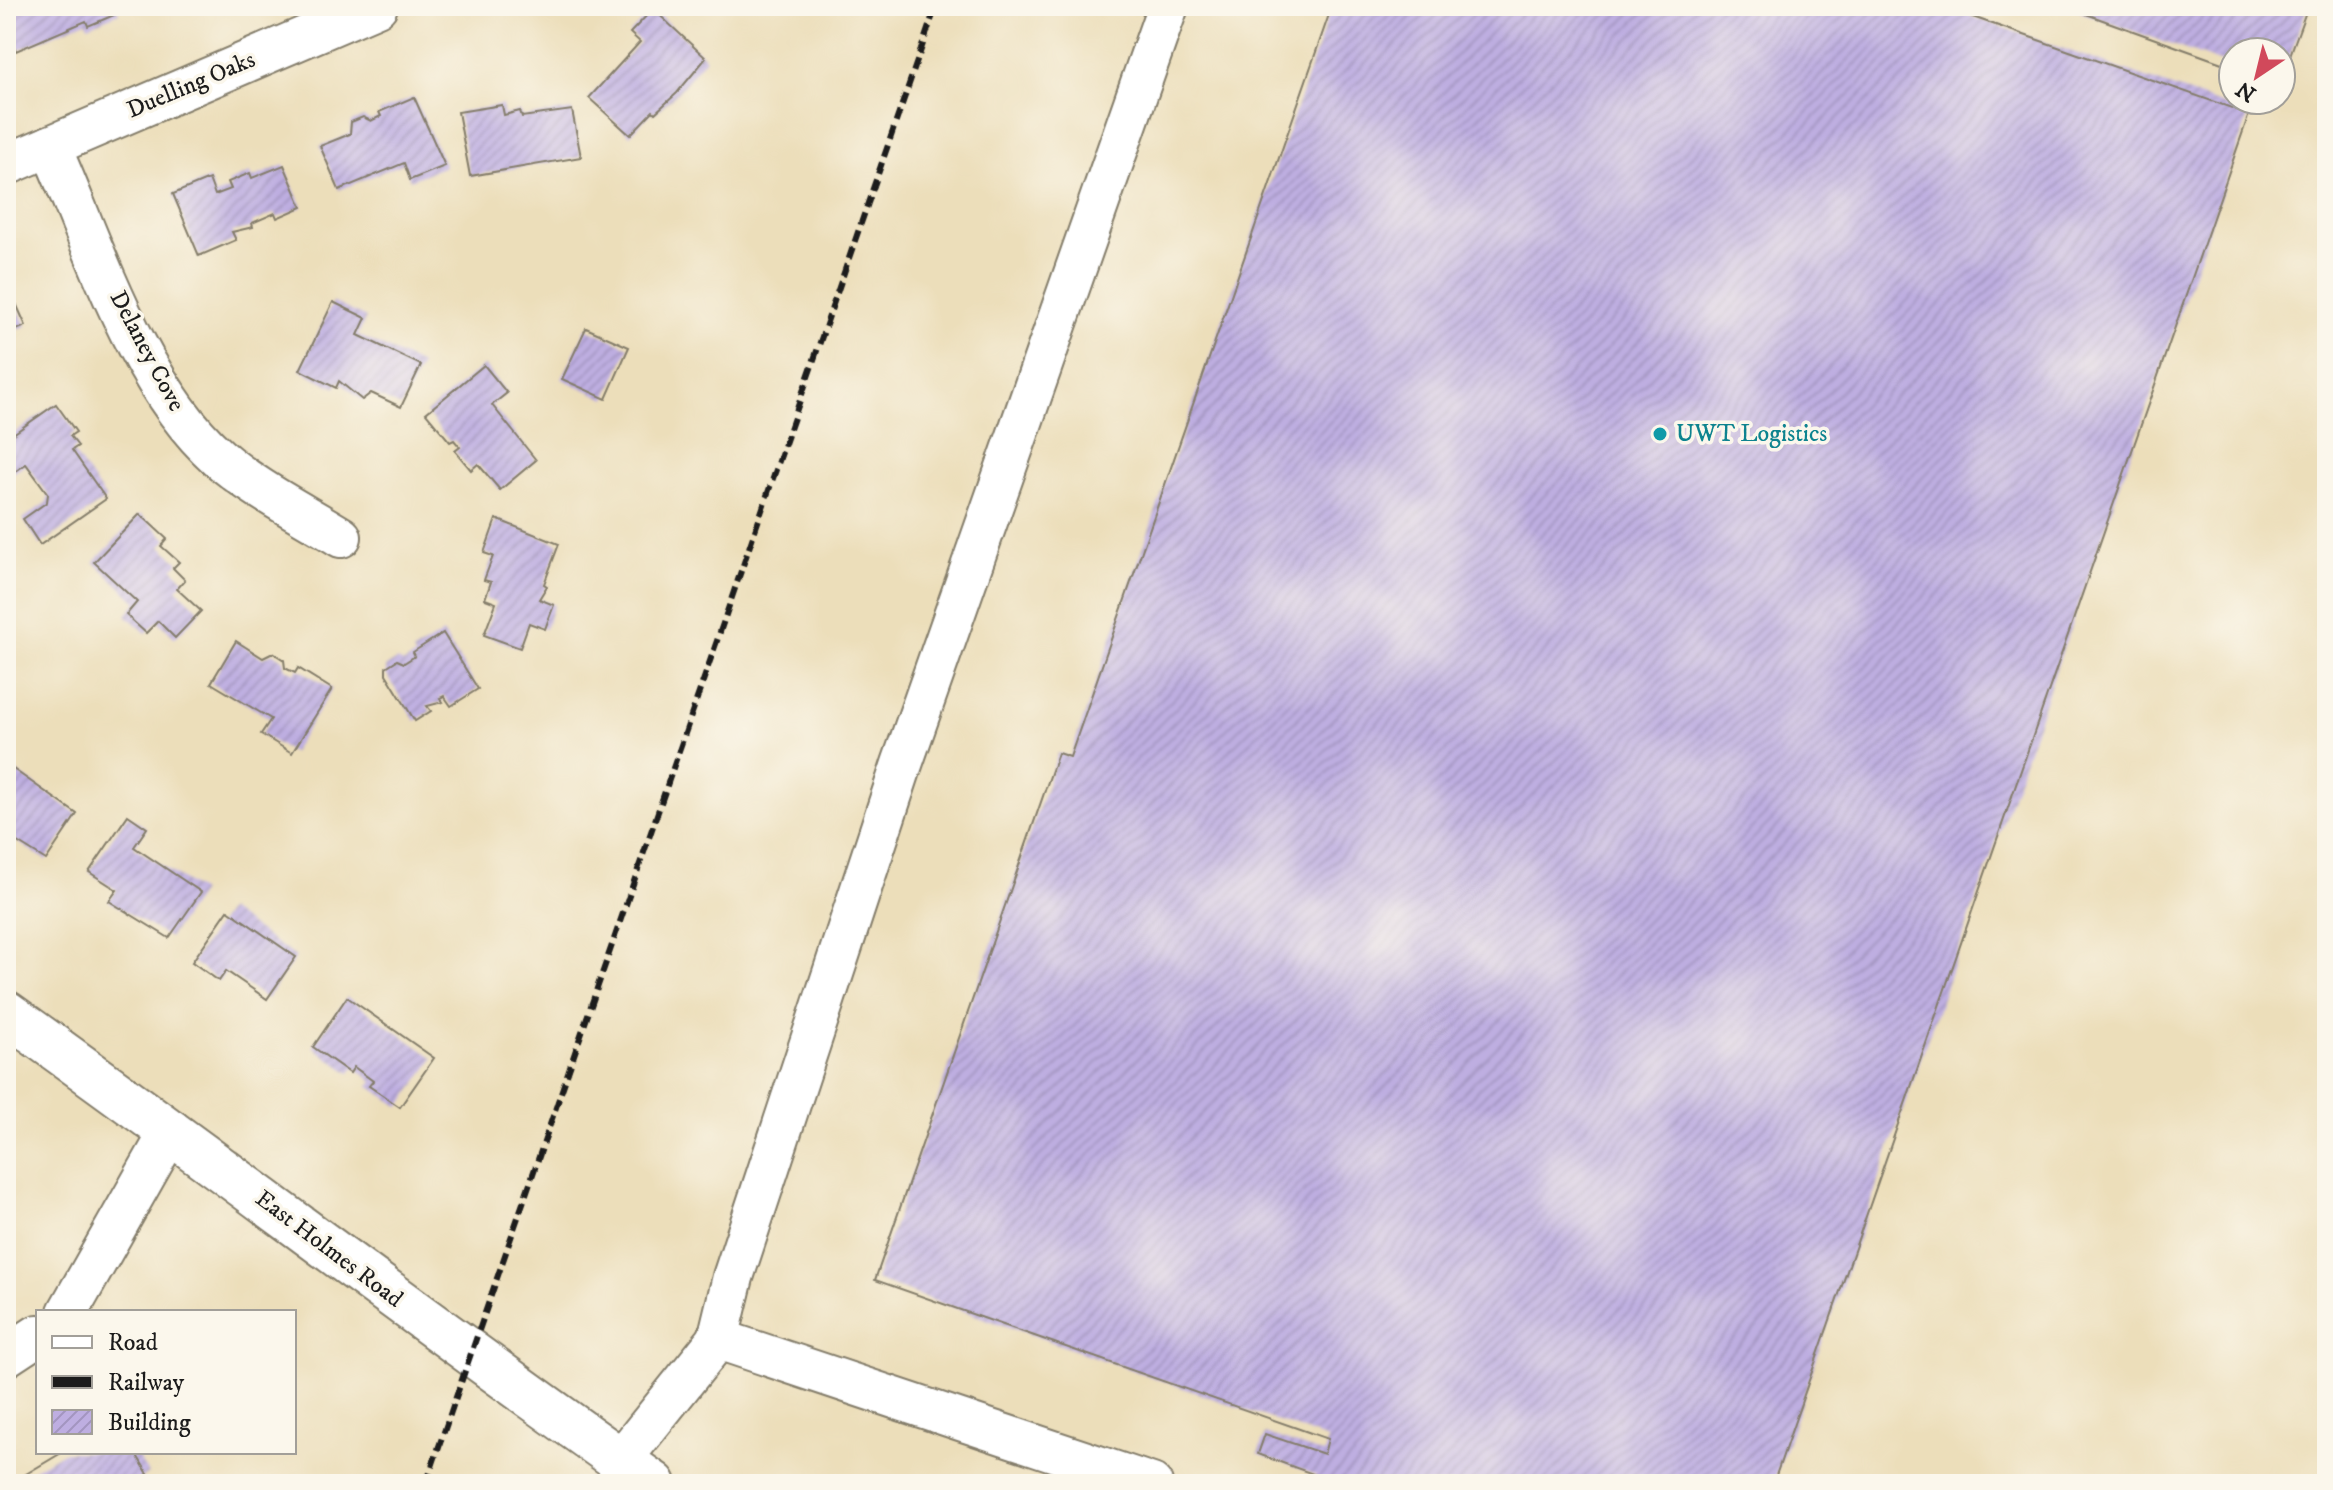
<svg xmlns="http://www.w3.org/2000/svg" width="2333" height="1490" font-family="'IM FELL DW Pica',serif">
	<defs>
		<pattern id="building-hatch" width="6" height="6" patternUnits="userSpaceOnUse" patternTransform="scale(2)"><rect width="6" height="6" fill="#beaee1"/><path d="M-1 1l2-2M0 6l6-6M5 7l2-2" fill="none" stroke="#a395c0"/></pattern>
	</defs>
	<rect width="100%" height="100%" fill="#fbf7ec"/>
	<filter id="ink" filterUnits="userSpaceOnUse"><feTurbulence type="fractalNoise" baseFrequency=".0125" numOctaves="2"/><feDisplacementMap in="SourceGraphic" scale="16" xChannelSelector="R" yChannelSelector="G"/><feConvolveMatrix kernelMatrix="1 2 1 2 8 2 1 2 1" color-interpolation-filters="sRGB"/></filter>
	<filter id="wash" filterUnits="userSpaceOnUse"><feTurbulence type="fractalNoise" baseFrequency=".006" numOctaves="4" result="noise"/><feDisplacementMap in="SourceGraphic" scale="32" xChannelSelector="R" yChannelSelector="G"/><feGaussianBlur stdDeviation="1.8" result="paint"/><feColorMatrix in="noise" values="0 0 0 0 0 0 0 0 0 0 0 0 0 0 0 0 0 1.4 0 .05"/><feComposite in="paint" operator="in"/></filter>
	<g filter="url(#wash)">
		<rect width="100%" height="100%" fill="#ecdeba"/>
		<g id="blocks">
			<g fill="url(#building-hatch)">
				<path d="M6 6H116L119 13 88 26 86 21 16 51 6 28Z"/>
				<path d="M1332 6H1973L1970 16 2249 114 1773 1484H1313L1316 1475 1258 1454 1265 1434 1324 1454 1328 1439 875 1280 1058 753 1070 757Z"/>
				<path d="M2064 6H2308L2281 80V52H2233V67Z"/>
				<path d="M653 9 706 58 677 93 655 113 653 111 630 135 589 98 640 42 630 33Z"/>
				<path d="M414 97 445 166 410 180 404 163 339 190 320 146 350 134 351 122 363 117 371 121 381 116 379 112Z"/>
				<path d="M502 105 504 115 520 111 522 117 572 110 581 157 470 176 458 112Z"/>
				<path d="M284 165 302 207 277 218 275 213 252 223 253 227 232 232 236 240 199 256 173 194 209 179 215 195 231 189 228 182 250 173 252 178Z"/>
				<path d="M6 281 26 326 6 334Z"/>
				<path d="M333 302 366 318 358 335 421 365 401 407 371 393 362 400 339 381 336 388 300 370Z"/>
				<path d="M586 328 629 347 606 399 562 379Z"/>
				<path d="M484 365 507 393 492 405 536 460 500 490 478 464 471 470 455 451 460 447 454 440 450 442 426 413Z"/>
				<path d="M56 404 76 432 70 436 78 446 72 450 106 499 40 545 23 519 47 502 48 494 26 464 6 478V439Z"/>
				<path d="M140 514 167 539 161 546 179 562 173 568 185 580 177 589 201 611 175 638 158 621 146 633 126 615 137 602 94 562Z"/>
				<path d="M496 519 559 544 544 584 547 586 539 599 554 605 545 629 529 623 520 648 484 635 496 603 485 599 491 582 484 580 493 556 484 553Z"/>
				<path d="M443 633 478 689 451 706 444 696 440 698 443 702 427 706 431 711 415 721 386 674V667L397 660 404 663 415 656 413 652Z"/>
				<path d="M236 641 263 658 273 653 284 660 285 668 295 673 298 668 332 689 292 753 261 734 271 719 211 683Z"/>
				<path d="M6 764 77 814 46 860 6 835Z"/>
				<path d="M128 815 147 828 134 847 201 892 169 938 109 901 117 890 89 872Z"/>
				<path d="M228 910 296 957 267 999 226 971 219 981 192 962Z"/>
				<path d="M347 997 434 1058 400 1107 369 1086 373 1081 354 1067 350 1073 313 1047Z"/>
				<path d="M63 1452H135L148 1474 132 1484H32L26 1474Z"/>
			</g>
		</g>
	</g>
	<g filter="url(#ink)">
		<use href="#blocks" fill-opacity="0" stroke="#847d6b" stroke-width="2"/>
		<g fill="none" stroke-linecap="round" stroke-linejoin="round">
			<g stroke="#847d6b" stroke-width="44">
				<g id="minor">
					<path d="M50 146C93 243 137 385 218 457 254 489 299 511 341 537"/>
					<path d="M6 165 377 6"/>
					<path d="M68 1312 171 1130"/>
					<path d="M718 1339 733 1277 902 764 1168 6"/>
					<path d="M6 1356 38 1335"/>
					<path d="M620 1461 718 1339 1152 1484"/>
				</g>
			</g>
			<g stroke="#847d6b" stroke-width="48">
				<path id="major" d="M6 1013C224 1168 435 1331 654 1484"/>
			</g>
			<use href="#minor" stroke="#fff" stroke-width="40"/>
			<use href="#major" stroke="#fff" stroke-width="44"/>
			<path stroke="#1c1c1c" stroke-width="6" stroke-dasharray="12 6" stroke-linecap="butt" d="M426 1484 936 6"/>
		</g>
	</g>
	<circle fill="#0f9aa8" stroke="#fbf7ec" stroke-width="3" cx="1660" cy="434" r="8"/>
	<g text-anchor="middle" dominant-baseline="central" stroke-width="7" stroke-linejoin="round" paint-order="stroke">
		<g font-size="24" fill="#1c1c1c" stroke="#fbf7ec">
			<text transform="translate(191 85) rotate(-23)">Duelling Oaks</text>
			<text transform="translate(147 351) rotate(62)">Delaney Cove</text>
			<text transform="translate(329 1249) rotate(37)">East Holmes Road</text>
		</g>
		<g font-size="24" fill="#0d838f" stroke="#fbf7ec" text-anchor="start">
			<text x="1676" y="434">UWT Logistics</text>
		</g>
	</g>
	<rect width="2333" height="1490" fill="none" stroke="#fbf7ec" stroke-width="32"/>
	<rect x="36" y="1310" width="260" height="144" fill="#fbf7ec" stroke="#a29f99" stroke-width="2"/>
	<rect x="52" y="1336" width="40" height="12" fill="#ffffff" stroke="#a29f99" stroke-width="2"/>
	<text x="108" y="1350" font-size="24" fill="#1c1c1c">Road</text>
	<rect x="52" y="1376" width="40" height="12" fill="#1c1c1c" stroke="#a29f99" stroke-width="2"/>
	<text x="108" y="1390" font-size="24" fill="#1c1c1c">Railway</text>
	<rect x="52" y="1410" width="40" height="24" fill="url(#building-hatch)" stroke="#a29f99" stroke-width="2"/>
	<text x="108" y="1430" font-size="24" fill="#1c1c1c">Building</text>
	<g transform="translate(2257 76) rotate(215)"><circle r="38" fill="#fbf7ec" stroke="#a29f99" stroke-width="2"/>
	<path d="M0-6L14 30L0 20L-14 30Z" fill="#d1495b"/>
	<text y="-12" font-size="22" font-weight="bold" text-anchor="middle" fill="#1c1c1c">N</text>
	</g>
</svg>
